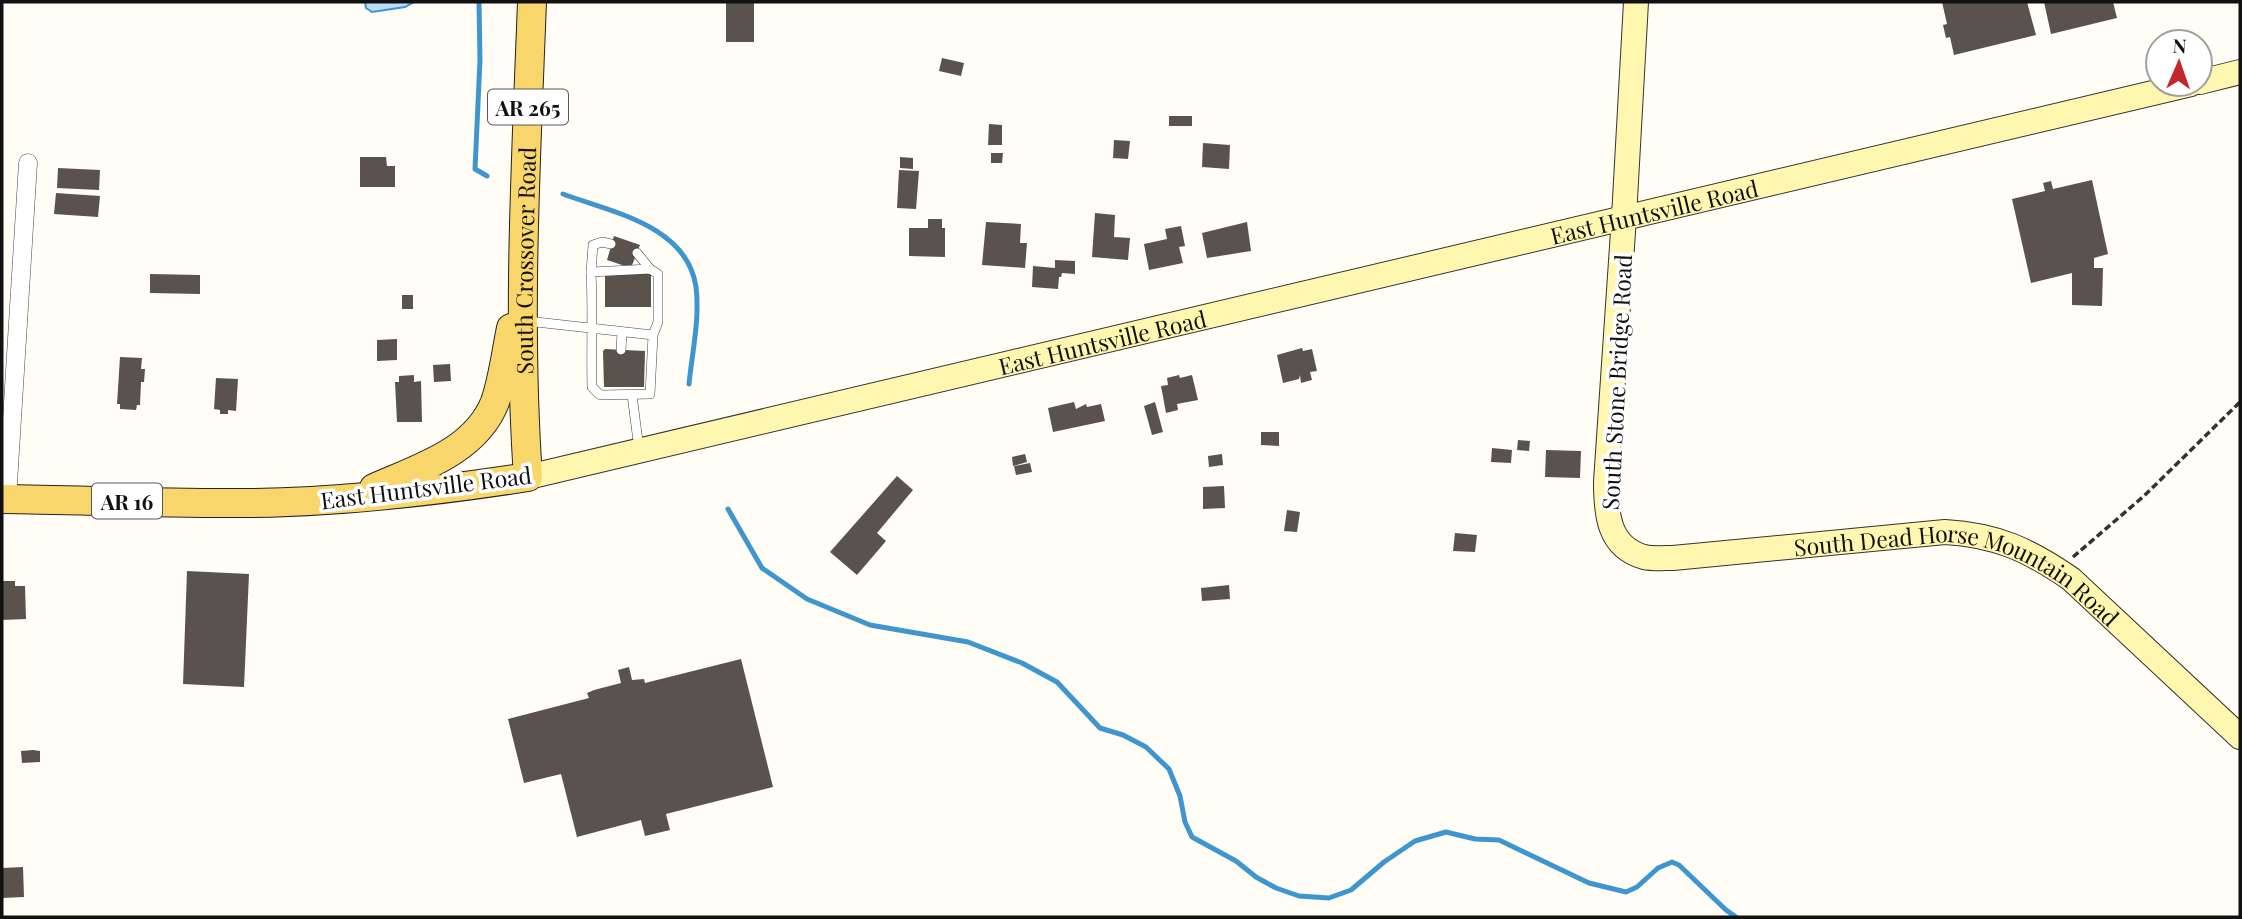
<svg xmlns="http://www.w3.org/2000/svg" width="2242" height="919" font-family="'Playfair Display',serif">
	<rect width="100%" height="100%" fill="#fffdf5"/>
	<path fill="#b9e0f7" stroke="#3f96cf" stroke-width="2" d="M365 2H414L405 7 372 12 366 8Z"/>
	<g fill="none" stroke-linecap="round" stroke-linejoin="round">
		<g stroke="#3f96cf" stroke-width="5">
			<path d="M479 2 480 60 475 169 487 176"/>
			<path d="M563 194C611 212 687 225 696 287 700 319 692 353 689 384"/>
			<path d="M728 509 762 568 807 599 870 625 968 642 1022 663 1057 682 1100 728 1123 735 1146 747 1169 769 1180 796 1185 822 1192 837 1236 861 1256 877 1276 888 1299 896 1329 898 1351 890 1384 862 1415 841 1446 832 1475 839 1499 840 1589 883 1626 892 1637 887 1658 868 1672 862 1679 865 1726 910 1736 917"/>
		</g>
	</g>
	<g fill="#5a524d">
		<rect x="726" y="2" width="28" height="40"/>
		<path d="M1942 2H2027L2036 35 1954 55 1950 37 1946 38 1943 25 1947 24Z"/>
		<path d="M2044 2H2113L2117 18 2051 34Z"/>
		<path d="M942 58 964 63 961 76 939 71Z"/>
		<rect x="1169" y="116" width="23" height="10"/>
		<path d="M989 124 1002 125V145H988Z"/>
		<path d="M1114 140 1130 141 1128 159 1113 158Z"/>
		<path d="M1203 143 1230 145 1229 169 1202 167Z"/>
		<path d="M991 153H1003L1002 163H991Z"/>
		<path d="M360 157H386L387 166H395V187H360Z"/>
		<path d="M900 157 913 158V169L900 168Z"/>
		<path d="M58 168 100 170 99 190 57 188Z"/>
		<path d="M899 170 919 171 916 209 897 208Z"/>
		<path d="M2092 180 2108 254 2094 258V268H2103L2102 306 2072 305V273L2031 283 2012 199 2045 191 2043 183 2051 181 2053 189Z"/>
		<path d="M56 193 100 196 98 217 54 214Z"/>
		<path d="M1095 213 1115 215 1114 237 1130 238 1128 260 1092 257Z"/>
		<path d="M928 219H942V228H945V257L909 256V228H928Z"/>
		<path d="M986 222 1021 224 1020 243H1027L1025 268 982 265Z"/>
		<path d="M1247 222 1251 251 1207 258 1202 233Z"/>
		<path d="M1181 226 1185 246 1179 247 1183 263 1149 270 1144 244 1167 239 1165 229Z"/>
		<path d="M614 236 640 245 631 268 607 260Z"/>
		<path d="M1055 260 1075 261V274L1062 273 1061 277H1059L1058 289 1032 287 1033 266 1055 268Z"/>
		<path d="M150 274 200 275V294L150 293Z"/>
		<rect x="605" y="274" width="46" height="33"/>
		<rect x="402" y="295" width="11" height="14"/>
		<path d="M397 339V360L377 361V340Z"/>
		<path d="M1302 348 1303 351 1312 349 1317 371 1310 372 1312 380 1301 383 1300 375 1299 379 1283 383 1277 355Z"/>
		<path d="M605 349 645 351 644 387H604L603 351Z"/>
		<path d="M120 357 142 358 141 369H145L144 382H141L140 405H137L136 410 120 409V404H117Z"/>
		<path d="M450 364 451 381 434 382 433 365Z"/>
		<path d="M414 375V382L421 381 422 422H397L395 382H399V376Z"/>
		<path d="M1179 375 1180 378 1192 375 1198 400 1177 404 1178 410 1166 413 1161 386 1168 385 1167 378Z"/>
		<path d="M216 378 238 379 236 411 228 410V414H220V410L214 409Z"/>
		<path d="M1074 402 1076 409 1086 404 1087 407 1101 404 1105 421 1053 432 1048 408Z"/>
		<path d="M1155 402 1163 432 1152 435 1144 406Z"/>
		<path d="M1261 432H1279V446L1261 445Z"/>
		<path d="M1518 440 1530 441 1529 451 1517 450Z"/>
		<path d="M1492 448 1512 450 1511 463 1491 462Z"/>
		<path d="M1546 450 1581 451 1580 478 1545 477Z"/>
		<path d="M1025 454 1027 462 1013 466 1012 457Z"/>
		<path d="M1222 454 1223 465 1209 467 1208 456Z"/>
		<path d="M1030 463 1032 472 1016 475 1014 466Z"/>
		<path d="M897 476 913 490 877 533 886 541 857 575 830 552Z"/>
		<path d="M1224 486 1225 508 1203 509V487Z"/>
		<path d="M1287 510 1300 512 1297 532 1284 531Z"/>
		<path d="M1455 533 1477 535 1475 552 1453 551Z"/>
		<path d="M187 571 249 574 244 687 183 684Z"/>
		<path d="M2 581H15V586H25L26 619 2 620Z"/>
		<path d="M1229 585 1230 599 1202 601 1201 588Z"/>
		<path d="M741 659 773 787 666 814 670 830 645 836 641 820 577 837 561 774 524 783 508 719 589 698 587 693 594 690 621 683 618 670 629 667 632 680 644 679 645 683Z"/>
		<path d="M33 750 40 751V762L22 763 21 751Z"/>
		<path d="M23 867 24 897 2 898V868Z"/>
	</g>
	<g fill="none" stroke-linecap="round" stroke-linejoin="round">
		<g stroke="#444" stroke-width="10">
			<g id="lane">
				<path d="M637 253 650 269"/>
				<path d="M591 272 593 245 602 242 611 244"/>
				<path d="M527 321 653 335 650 394 600 395 592 387C591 349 593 310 591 272L650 269 658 274V322L653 335"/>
				<path d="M621 350 622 332"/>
				<path d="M632 395 639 449"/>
			</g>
		</g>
		<g stroke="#444" stroke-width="19">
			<path id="street" d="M7 499 28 163"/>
		</g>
		<g stroke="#333" stroke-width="26">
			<g id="secondary">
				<path id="s1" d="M1636 2 1624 217 1606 482C1606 513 1608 547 1644 557 1653 559 1664 558 1673 558L1945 532C1997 535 2029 550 2071 579L2240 737"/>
				<path d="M2200 82 2240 72"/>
				<path id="s2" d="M528 477 2191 84"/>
			</g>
		</g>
		<g stroke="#222" stroke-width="30">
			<g id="primary">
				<path d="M374 488C419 468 475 452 495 402 503 379 506 352 511 328"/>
				<path id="s3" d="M2 499C85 500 169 504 252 503 345 502 437 491 528 477 517 318 526 161 532 2"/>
			</g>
		</g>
		<path stroke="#333" stroke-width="3.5" stroke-dasharray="7 3.5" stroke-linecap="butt" d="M2073 557 2144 496 2240 402"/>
		<use href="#lane" stroke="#fff" stroke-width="9"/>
		<use href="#street" stroke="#fff" stroke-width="18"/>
		<use href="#secondary" stroke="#fff6b0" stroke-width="24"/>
		<use href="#primary" stroke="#f9d66b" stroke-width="28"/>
	</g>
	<g text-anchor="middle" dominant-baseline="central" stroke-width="7" stroke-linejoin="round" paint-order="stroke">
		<g fill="#fff" stroke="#585858" stroke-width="2">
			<rect x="488" y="89.5" width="80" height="35" rx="5"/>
			<rect x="92" y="483.5" width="70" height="35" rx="5"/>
		</g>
		<g font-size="21" font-weight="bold" fill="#111">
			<text x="528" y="107">AR 265</text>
			<text x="127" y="501">AR 16</text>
		</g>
		<g font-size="23" fill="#111" stroke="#fff">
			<text stroke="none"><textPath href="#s2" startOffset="1157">East Huntsville Road</textPath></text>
			<text stroke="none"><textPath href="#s3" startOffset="744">South Crossover Road</textPath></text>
			<text stroke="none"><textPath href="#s2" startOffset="590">East Huntsville Road</textPath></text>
			<text transform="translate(1616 382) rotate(-87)">South Stone Bridge Road</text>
			<text transform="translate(426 487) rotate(-7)">East Huntsville Road</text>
			<text stroke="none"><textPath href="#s1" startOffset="898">South Dead Horse Mountain Road</textPath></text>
		</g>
	</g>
	<rect width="2242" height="919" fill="none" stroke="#111111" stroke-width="7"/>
	<g transform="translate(2179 63) rotate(2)"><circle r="33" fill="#ffffff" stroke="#a0a0a0" stroke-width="2"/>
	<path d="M0-5L12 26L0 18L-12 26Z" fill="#c4262e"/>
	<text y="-10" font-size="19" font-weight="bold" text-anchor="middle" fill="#111111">N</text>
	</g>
</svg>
